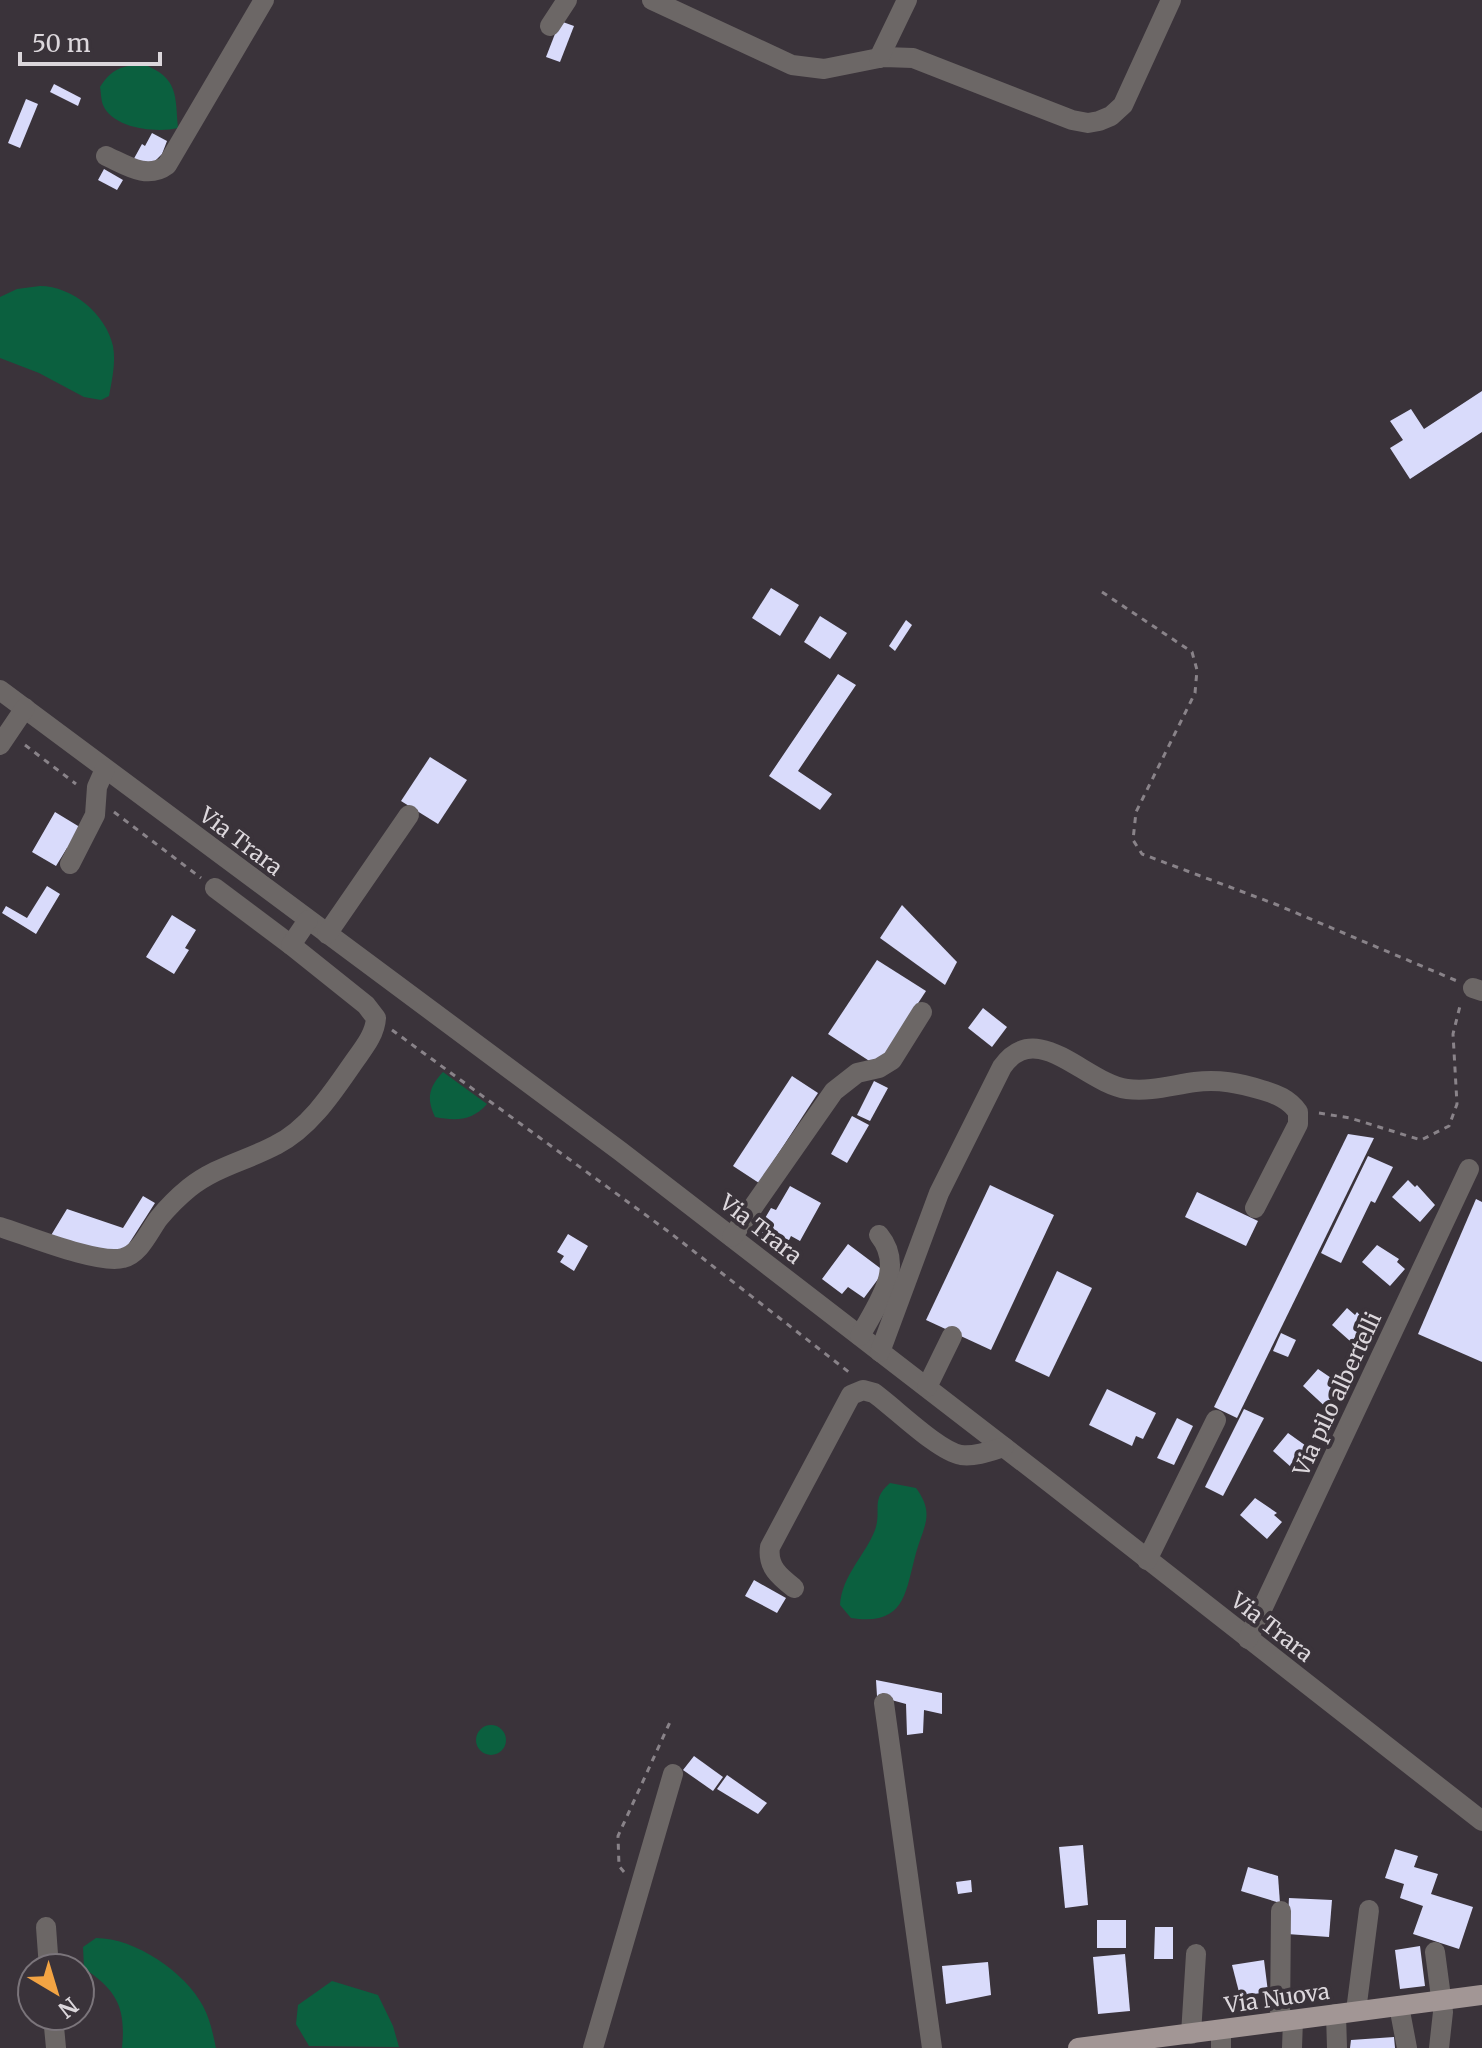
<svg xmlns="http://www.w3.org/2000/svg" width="1482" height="2048" font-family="Merriweather,serif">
	<rect width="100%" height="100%" fill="#3a333a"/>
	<g fill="#0b603f">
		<path d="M143 64C179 78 175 95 178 128 157 133 113 129 103 105 101 100 101 92 100 87 112 68 122 66 143 64Z"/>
		<path d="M40 286C72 286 106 314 113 346 116 363 112 379 109 396L101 400 84 397 39 373 0 358V297L17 289Z"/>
		<path d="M443 1072 487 1104C472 1121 456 1121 435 1117 426 1098 429 1087 443 1072Z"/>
		<path d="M890 1483 916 1488C935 1514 924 1525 916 1553 905 1594 905 1626 851 1618L840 1605C842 1575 865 1556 875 1530 882 1510 870 1500 890 1483Z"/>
		<circle cx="491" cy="1740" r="15"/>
		<path d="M96 1938C135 1938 185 1972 203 2006 210 2019 213 2034 216 2048H122C126 2007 117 1991 84 1968L83 1947Z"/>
		<path d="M332 1981 378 1995 393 2026 399 2047 309 2046 296 2024 298 2005Z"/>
	</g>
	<g fill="#d9dbfb">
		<path d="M560 21 574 26 560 62 546 57Z"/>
		<path d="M54 84 81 98 78 106 50 92Z"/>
		<path d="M26 99 38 104 20 148 8 143Z"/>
		<path d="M152 133 167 141 162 154 145 171 131 164 142 144 145 146Z"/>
		<path d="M104 169 123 180 117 190 98 180Z"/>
		<path d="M1482 391V432L1410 479 1390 448 1403 440 1390 421 1411 409 1424 429Z"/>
		<path d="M771 588 799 605 780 636 752 618Z"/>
		<path d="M820 616 847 633 830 659 804 642Z"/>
		<path d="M906 620 912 625 895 651 889 646Z"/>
		<path d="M838 674 856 685 798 771 832 794 820 810 769 776Z"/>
		<path d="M430 757 467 780 438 824 401 801Z"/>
		<path d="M55 812 83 829 70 851 67 848 56 866 32 852Z"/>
		<path d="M47 886 60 894 36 934 2 913 6 906 27 918Z"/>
		<path d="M902 905 957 962 945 985 880 938Z"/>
		<path d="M172 915 196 930 185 948 189 950 174 974 146 957Z"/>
		<path d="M877 960 926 991 877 1066 828 1034Z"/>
		<path d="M983 1008 1007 1027 992 1047 968 1028Z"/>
		<path d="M792 1076 818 1093 759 1183 733 1166Z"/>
		<path d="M874 1081 888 1088 870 1121 857 1115Z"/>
		<path d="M852 1116 869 1125 847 1163 831 1154Z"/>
		<path d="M1348 1134 1374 1138 1237 1418 1214 1407Z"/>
		<path d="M1368 1156 1393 1167 1375 1203 1371 1201 1341 1263 1321 1253Z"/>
		<path d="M1408 1180 1415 1187 1417 1185 1435 1205 1420 1222 1392 1197Z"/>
		<path d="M990 1185 1054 1215 991 1350 926 1320Z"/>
		<path d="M790 1186 821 1203 800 1241 791 1236 786 1246 758 1230 771 1208 776 1210Z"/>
		<path d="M1197 1192 1258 1221 1246 1246 1185 1217Z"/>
		<path d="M143 1196 155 1203 121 1256 50 1237 67 1209 123 1228Z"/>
		<path d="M1476 1199 1482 1202V1362L1418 1334Z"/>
		<path d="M568 1234 588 1246 574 1271 560 1262 564 1256 557 1252Z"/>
		<path d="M848 1244 884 1271 864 1298 848 1287 842 1294 822 1279Z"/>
		<path d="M1377 1245 1399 1259 1397 1262 1405 1269 1390 1286 1362 1262Z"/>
		<path d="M1057 1271 1092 1288 1049 1377 1015 1361Z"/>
		<path d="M1347 1308 1355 1315 1357 1312 1374 1332 1359 1349 1332 1325Z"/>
		<path d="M1281 1333 1296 1340 1288 1357 1273 1351Z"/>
		<path d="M1318 1369 1340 1384 1337 1386 1345 1394 1330 1411 1303 1386Z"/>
		<path d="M1107 1389 1156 1413 1143 1439 1136 1436 1132 1446 1089 1425Z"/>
		<path d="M1244 1409 1264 1418 1223 1496 1205 1487Z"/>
		<path d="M1177 1418 1193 1426 1174 1465 1157 1458Z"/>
		<path d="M1288 1433 1309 1448 1307 1451 1315 1458 1300 1475 1273 1451Z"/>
		<path d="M1255 1498 1277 1513 1274 1515 1282 1522 1267 1539 1240 1515Z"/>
		<path d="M754 1580 786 1598 777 1613 745 1596Z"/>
		<path d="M876 1680 942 1693V1714L924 1710 923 1733 907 1735 906 1704 877 1696Z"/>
		<path d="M694 1756 723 1777 713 1791 683 1770Z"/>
		<path d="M727 1775 767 1803 758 1814 717 1789Z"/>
		<path d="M1083 1845 1088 1905 1065 1908 1059 1847Z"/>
		<path d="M1395 1849 1418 1856 1414 1867 1438 1874 1431 1894 1473 1907 1459 1949 1413 1934 1423 1906 1400 1898 1404 1884 1385 1878Z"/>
		<path d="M1248 1867 1278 1876 1280 1903 1241 1891Z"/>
		<path d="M971 1880 972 1892 958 1894 956 1882Z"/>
		<path d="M1289 1898 1332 1900 1329 1937 1287 1934Z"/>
		<rect x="1097" y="1920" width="29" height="28"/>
		<path d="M1155 1927H1173V1959H1154Z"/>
		<path d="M1420 1946 1425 1986 1400 1989 1395 1950Z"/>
		<path d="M1125 1954 1130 2011 1098 2014 1093 1957Z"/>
		<path d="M1264 1960 1268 1992 1240 1996 1232 1965Z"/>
		<path d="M988 1962 991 1995 946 2004 942 1966Z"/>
		<path d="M1394 2037 1395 2048H1350L1351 2040Z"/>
	</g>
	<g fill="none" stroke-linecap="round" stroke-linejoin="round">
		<g stroke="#898389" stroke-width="3" stroke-dasharray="6 6" stroke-linecap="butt">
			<path d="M1102 592 1192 652 1197 670 1195 693 1136 812 1133 840 1142 854 1275 904 1457 981"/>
			<path d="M25 745 76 784"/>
			<path d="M114 812 201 878"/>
			<path d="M392 1030 669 1232 850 1373"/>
			<path d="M1319 1113 1350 1118 1421 1140 1449 1126 1457 1104 1453 1034 1461 1002"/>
			<path d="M624 1872 619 1866 618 1836 670 1722"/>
		</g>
		<g stroke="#6c6766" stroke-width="20">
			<path d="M652 0 792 65 824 69 884 57 913 58 1072 120 1088 123 1099 121 1111 116 1123 105 1171 0"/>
			<path d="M550 26 567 0"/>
			<path d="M879 58 907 0"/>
			<path d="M106 156C126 165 147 180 167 165L264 0"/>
			<path d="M0 690 620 1151 1053 1485 1482 1821"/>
			<path d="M0 745 25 708"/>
			<path d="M70 864 95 815 97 787 105 769"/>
			<path d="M215 888 291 945"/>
			<path d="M327 934 409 815"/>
			<path d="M1473 988 1482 991"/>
			<path d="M0 1227C26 1235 99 1265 123 1258 140 1254 149 1231 159 1218 168 1207 178 1197 189 1188 217 1166 246 1161 276 1145 308 1129 331 1095 351 1066 361 1051 375 1036 376 1018L366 1005 291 945 308 920"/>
			<path d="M732 1237 834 1091 857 1073 879 1068 892 1060 922 1012"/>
			<path d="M860 1336C877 1304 906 1268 879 1235"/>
			<path d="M880 1352 939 1193 1002 1067C1037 1017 1086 1084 1127 1089 1151 1092 1172 1085 1195 1082 1219 1079 1239 1083 1262 1090 1276 1094 1289 1099 1298 1112V1124L1255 1208"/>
			<path d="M927 1387 952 1336"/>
			<path d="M1147 1560 1216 1420"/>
			<path d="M794 1588C780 1577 767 1567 770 1547L851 1395 863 1390 874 1393C895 1408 938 1451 961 1455 975 1457 991 1451 1004 1447"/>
			<path d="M1248 1639 1469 1169"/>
			<path d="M884 1703 932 2048"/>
			<path d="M46 1927 49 1968"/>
			<path d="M1435 1952 1443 2012 1439 2048"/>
			<path d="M1399 2006 1407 2048"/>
			<path d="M1356 2011 1369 1910"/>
			<path d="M1336 2014 1337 2048"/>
			<path d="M53 2016 56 2048"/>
			<path d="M1280 2022 1281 1911"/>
			<path d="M1221 2030V2048"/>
			<path d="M1191 2034 1196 1954"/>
			<path d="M593 2048 673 1774"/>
			<path d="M1292 2048 1293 2020"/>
		</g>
		<path stroke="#a29695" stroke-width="20" d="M1078 2048 1482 1995"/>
	</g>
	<g text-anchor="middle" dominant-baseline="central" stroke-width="8" stroke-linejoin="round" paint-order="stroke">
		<g font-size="22" fill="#dcd7dc" stroke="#3a333a">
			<text transform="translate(241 841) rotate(37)">Via Trara</text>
			<text transform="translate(761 1229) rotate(38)">Via Trara</text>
			<text transform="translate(1337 1394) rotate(-65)">Via pilo albertelli</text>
			<text transform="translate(1272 1627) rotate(38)">Via Trara</text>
			<text transform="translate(1277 1998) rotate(-8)">Via Nuova</text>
		</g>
	</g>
	<g transform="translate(56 1992) rotate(142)"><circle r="38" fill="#3a333a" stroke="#7b757b" stroke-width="2"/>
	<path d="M0-6L14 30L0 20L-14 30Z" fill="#f3a443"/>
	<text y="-12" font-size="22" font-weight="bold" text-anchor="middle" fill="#dcd7dc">N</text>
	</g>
	<path d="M20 52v12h140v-12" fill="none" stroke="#dcd7dc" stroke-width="4"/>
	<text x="32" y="52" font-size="24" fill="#dcd7dc" stroke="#3a333a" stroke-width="6" paint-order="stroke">50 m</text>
</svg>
